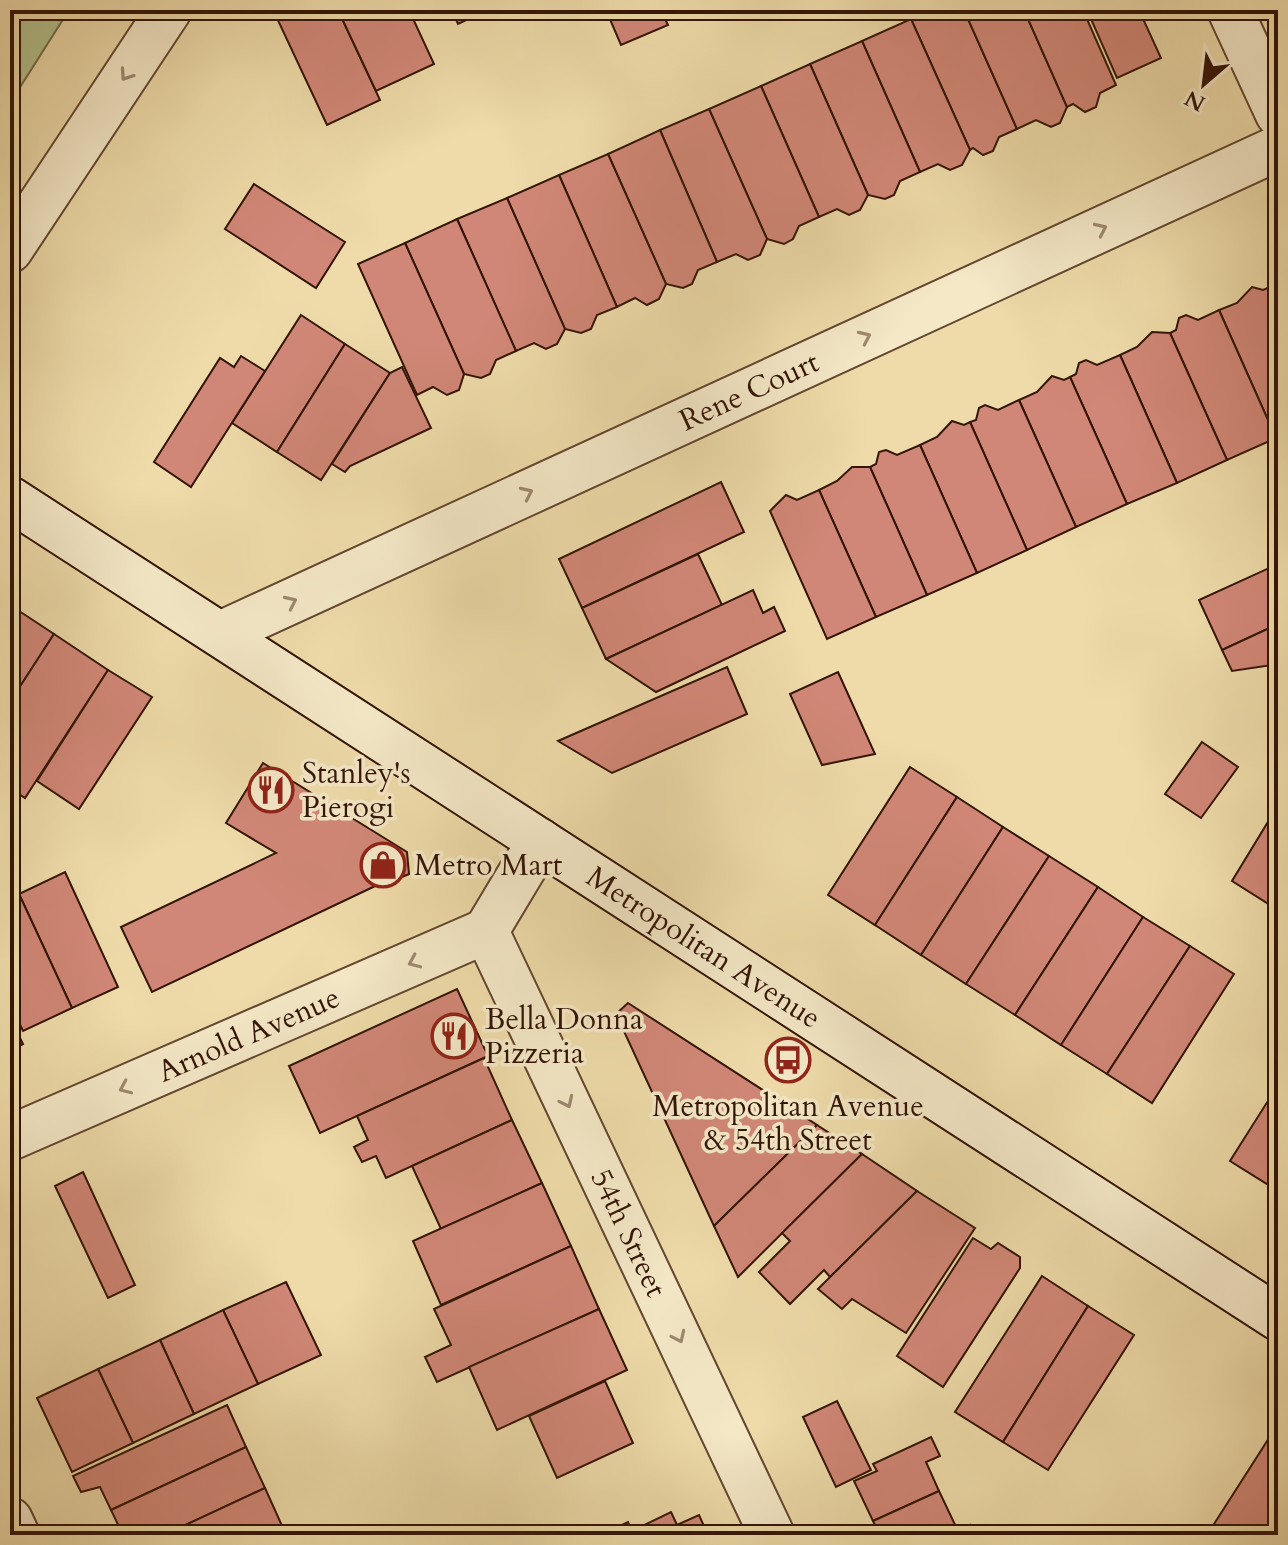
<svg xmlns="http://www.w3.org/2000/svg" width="1288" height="1545" font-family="Cardo,serif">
	<rect width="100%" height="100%" fill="#eedba9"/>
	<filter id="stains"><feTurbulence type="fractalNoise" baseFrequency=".0025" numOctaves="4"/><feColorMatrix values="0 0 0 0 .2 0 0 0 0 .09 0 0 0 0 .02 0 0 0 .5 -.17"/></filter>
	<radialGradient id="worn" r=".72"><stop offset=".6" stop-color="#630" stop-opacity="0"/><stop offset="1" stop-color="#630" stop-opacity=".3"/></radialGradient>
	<path fill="#b4c18c" stroke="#746a49" stroke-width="2" d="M10 10H69L10 103Z"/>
	<g fill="#d18777" stroke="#331406" stroke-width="2">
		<path d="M283 10H338L380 100 327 125 275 14Z"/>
		<path d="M338 10H409L434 64 376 91Z"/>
		<path d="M452 10H488L458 24Z"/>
		<path d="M606 10H661L668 25 621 45Z"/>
		<path d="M932 10H964L1017 129 999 137 993 151 983 155 973 148 970 150 911 19Z"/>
		<path d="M964 10H1024L1067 107 1060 123 1051 127 1036 120 1017 129Z"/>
		<path d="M1024 10H1083L1116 85 1100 93 1096 107 1085 112 1073 104 1067 107Z"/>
		<path d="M1087 10H1139L1161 58 1117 78Z"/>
		<path d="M911 19 970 150 962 165 950 170 938 164 920 172 862 41Z"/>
		<path d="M862 41 920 172 900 181 894 195 885 199 868 195 810 64Z"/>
		<path d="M810 64 868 195 860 210 849 215 837 209 819 217 761 86Z"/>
		<path d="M761 86 819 217 799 226 793 239 784 244 767 239 709 109Z"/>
		<path d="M709 109 767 239 760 255 748 260 736 254 717 262 660 130Z"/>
		<path d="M660 130 717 262 698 270 692 284 683 288 666 284 608 154Z"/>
		<path d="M608 154 666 284 659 299 647 305 635 298 617 307 559 175Z"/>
		<path d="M559 175 617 307 597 315 591 329 581 333 565 329 507 198Z"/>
		<path d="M254 184 345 242 316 288 225 229Z"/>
		<path d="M507 198 565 329 557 344 546 349 534 343 516 351 457 219Z"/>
		<path d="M457 219 516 351 496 360 490 374 481 378 464 374 405 243Z"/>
		<path d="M405 243 464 374 459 390 447 395 433 387 417 395 358 264Z"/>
		<path d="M1252 287 1263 290 1270 287 1278 304 1276 438 1219 310 1237 303Z"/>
		<path d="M1219 310 1276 438 1227 460 1170 333 1176 330 1179 318 1186 315 1198 320Z"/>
		<path d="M301 315 345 344 277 452 232 423Z"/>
		<path d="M1152 332 1170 333 1227 460 1177 483 1120 355 1137 347Z"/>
		<path d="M345 344 390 373 321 480 277 452Z"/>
		<path d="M1120 355 1177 483 1127 504 1070 377 1076 374 1079 363 1086 360 1097 365Z"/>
		<path d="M241 356 265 371 191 487 154 462 220 358 234 367Z"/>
		<path d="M402 367 431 428 350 466 345 472 332 464 390 373Z"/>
		<path d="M1052 376 1064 380 1070 377 1127 504 1076 527 1019 400 1037 392Z"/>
		<path d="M1019 400 1076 527 1027 550 970 422 976 420 979 408 985 405 998 410Z"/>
		<path d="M952 421 964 425 970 422 1027 550 977 573 920 445 937 437Z"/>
		<path d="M920 445 977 573 927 595 870 467 876 464 879 452 886 450 897 455Z"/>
		<path d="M852 467H870L927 595 876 617 819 490 837 481Z"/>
		<path d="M721 482 744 532 582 608 559 559Z"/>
		<path d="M819 490 876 617 827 639 770 511 786 495 797 500Z"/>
		<path d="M698 554 722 605 606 659 582 608Z"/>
		<path d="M1278 564V624L1222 650 1199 600Z"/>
		<path d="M753 590 763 613 774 607 785 631 656 692 606 659Z"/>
		<path d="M10 605 54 634 10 702Z"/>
		<path d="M1278 624V664L1232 671 1222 650Z"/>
		<path d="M54 634 108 670 25 798 10 788V702Z"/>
		<path d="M727 667 747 714 612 773 558 741Z"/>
		<path d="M108 670 152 697 79 809 37 781Z"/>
		<path d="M838 672 875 754 822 765 790 694Z"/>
		<path d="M1202 742 1238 767 1201 818 1165 794Z"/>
		<path d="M263 763 407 852 409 874 393 881 392 878 152 992 121 927 276 853 226 823Z"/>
		<path d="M910 767 957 797 875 925 828 895Z"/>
		<path d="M957 797 1003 827 921 955 875 925Z"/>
		<path d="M1274 812 1278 817V910L1232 881Z"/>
		<path d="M1003 827 1049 856 966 984 921 955Z"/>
		<path d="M1049 856 1098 887 1015 1015 966 984Z"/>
		<path d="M65 872 118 987 72 1008 19 894Z"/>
		<path d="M1098 887 1143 917 1061 1045 1015 1015Z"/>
		<path d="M19 894 72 1008 23 1031 10 1003V898Z"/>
		<path d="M1143 917 1190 946 1107 1074 1061 1045Z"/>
		<path d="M1190 946 1234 974 1152 1103 1107 1074Z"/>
		<path d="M457 989 488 1056 320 1133 289 1066Z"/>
		<path d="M628 1003 817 1125 714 1226 616 1014Z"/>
		<path d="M10 1017 23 1044 10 1051Z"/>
		<path d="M484 1058 512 1120 386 1178 376 1156 362 1162 354 1147 368 1140 357 1116Z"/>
		<path d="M1278 1085V1191L1230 1161Z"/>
		<path d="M512 1120 542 1183 441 1229 412 1166Z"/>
		<path d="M817 1125 862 1154 738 1277 714 1226Z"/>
		<path d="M862 1154 917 1191 830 1277 824 1270 790 1304 759 1272 790 1241 782 1233Z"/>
		<path d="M83 1172 135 1285 108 1298 55 1186Z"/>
		<path d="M542 1183 571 1246 441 1305 413 1241Z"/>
		<path d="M917 1191 975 1228 906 1333 852 1299 842 1309 818 1289Z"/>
		<path d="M973 1238 991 1249 998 1243 1020 1257V1268L943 1387 897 1356Z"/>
		<path d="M571 1246 599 1309 437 1382 425 1357 451 1345 434 1309Z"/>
		<path d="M1042 1276 1088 1306 1003 1442 955 1412Z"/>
		<path d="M286 1282 321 1355 258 1384 223 1310Z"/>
		<path d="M1088 1306 1134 1335 1048 1470 1003 1442Z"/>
		<path d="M599 1309 627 1370 497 1430 469 1367Z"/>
		<path d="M223 1310 258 1384 194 1414 160 1340Z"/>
		<path d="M160 1340 194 1414 133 1443 98 1369Z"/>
		<path d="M98 1369 133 1443 72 1472 37 1398Z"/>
		<path d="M605 1381 633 1443 557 1478 529 1416Z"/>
		<path d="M837 1401 871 1470 836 1487 803 1417Z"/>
		<path d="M227 1405 246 1447 111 1510 100 1487 81 1492 73 1476Z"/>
		<path d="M1278 1424V1535H1207Z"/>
		<path d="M931 1437 940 1456 926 1462 939 1491 873 1521 854 1481 877 1471 873 1464Z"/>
		<path d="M246 1447 265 1488 164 1535H123L111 1510Z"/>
		<path d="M265 1488 283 1528 268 1535H164Z"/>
		<path d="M939 1491 958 1531 950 1535H880L873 1521Z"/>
		<path d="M671 1512 677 1525 699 1515 708 1535H600L628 1522 632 1531Z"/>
		<path d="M970 1525 974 1535H950Z"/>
	</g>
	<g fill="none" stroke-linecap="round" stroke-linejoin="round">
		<g stroke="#62462f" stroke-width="48">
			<g id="minor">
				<path d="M1230 10 1278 114"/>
				<path d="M10 250 169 10"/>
				<path id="s1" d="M220 634 1278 148"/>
				<path id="s2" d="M486 931 772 1535"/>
				<path d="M486 931 540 841"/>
				<path id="s3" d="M10 1138 486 931"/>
				<path d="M10 1520 17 1535"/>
			</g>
		</g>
		<g stroke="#331406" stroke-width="48">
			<g id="secondary">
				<path id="s4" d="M10 499 1278 1318"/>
			</g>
		</g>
		<use href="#minor" stroke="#f4e8c7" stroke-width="44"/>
		<use href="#secondary" stroke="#f4e8c7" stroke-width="44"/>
	</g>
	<defs><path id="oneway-chevron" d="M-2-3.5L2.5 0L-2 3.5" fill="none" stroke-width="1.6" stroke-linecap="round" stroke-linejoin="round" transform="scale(2)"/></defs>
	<g stroke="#9d8970">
		<use href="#oneway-chevron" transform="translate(126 75) rotate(124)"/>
		<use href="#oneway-chevron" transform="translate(1101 229) rotate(-25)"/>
		<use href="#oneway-chevron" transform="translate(865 337) rotate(-25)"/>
		<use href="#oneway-chevron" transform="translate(527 493) rotate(-25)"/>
		<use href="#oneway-chevron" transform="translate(291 602) rotate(-25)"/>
		<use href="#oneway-chevron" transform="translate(414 962) rotate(156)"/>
		<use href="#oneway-chevron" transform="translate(125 1088) rotate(156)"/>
		<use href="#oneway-chevron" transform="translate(567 1102) rotate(65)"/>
		<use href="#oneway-chevron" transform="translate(679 1337) rotate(65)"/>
	</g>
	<defs>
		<g id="restaurant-ring" transform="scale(2.3)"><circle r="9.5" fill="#f4e8c7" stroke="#8f2418" stroke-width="1.5"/><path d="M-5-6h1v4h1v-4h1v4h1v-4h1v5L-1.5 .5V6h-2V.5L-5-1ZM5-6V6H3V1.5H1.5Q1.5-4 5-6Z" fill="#8f2418"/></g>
		<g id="shop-ring" transform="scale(2.3)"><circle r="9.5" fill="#f4e8c7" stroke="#8f2418" stroke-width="1.5"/><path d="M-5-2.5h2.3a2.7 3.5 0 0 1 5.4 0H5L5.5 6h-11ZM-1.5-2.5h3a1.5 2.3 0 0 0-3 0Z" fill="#8f2418"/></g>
		<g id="bus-ring" transform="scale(2.3)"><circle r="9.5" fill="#f4e8c7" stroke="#8f2418" stroke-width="1.5"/><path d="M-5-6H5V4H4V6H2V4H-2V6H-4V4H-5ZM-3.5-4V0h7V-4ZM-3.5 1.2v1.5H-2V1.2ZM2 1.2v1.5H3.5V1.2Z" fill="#8f2418"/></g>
	</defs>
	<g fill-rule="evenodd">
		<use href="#restaurant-ring" x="271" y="790"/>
		<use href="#shop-ring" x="383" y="865"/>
		<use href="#restaurant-ring" x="454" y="1036"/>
		<use href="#bus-ring" x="788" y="1060"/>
	</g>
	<g text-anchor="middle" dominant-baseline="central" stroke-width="7" stroke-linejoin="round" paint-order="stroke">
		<g font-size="30" fill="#331406" stroke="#f4e8c7">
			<text stroke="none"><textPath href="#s1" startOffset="582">Rene Court</textPath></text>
			<text stroke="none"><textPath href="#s4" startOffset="826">Metropolitan Avenue</textPath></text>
			<text stroke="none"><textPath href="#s3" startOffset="260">Arnold Avenue</textPath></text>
			<text stroke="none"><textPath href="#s2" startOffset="334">54th Street</textPath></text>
		</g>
		<g font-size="30" fill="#331406" stroke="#f4e8c7" text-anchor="start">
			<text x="302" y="773">Stanley's<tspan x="302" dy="34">Pierogi</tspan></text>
			<text x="414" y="865">Metro Mart</text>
			<text x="485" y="1019">Bella Donna<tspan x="485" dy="34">Pizzeria</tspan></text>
			<text x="788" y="1106" text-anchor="middle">Metropolitan Avenue<tspan x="788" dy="34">&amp; 54th Street</tspan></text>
		</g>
	</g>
	<rect width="1288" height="1545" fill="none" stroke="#eedba9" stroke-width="40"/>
	<rect x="12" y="12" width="1264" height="1521" fill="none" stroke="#331406" stroke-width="4"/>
	<rect x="20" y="20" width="1248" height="1505" fill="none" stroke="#331406" stroke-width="2"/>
	<g transform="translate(1204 84) rotate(208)" stroke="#f4e8c7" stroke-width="6" paint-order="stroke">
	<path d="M0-6L14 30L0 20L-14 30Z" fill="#331406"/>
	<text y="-12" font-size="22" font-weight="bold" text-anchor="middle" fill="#331406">N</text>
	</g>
	<rect width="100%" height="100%" filter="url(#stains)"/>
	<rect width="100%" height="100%" fill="url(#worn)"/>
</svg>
